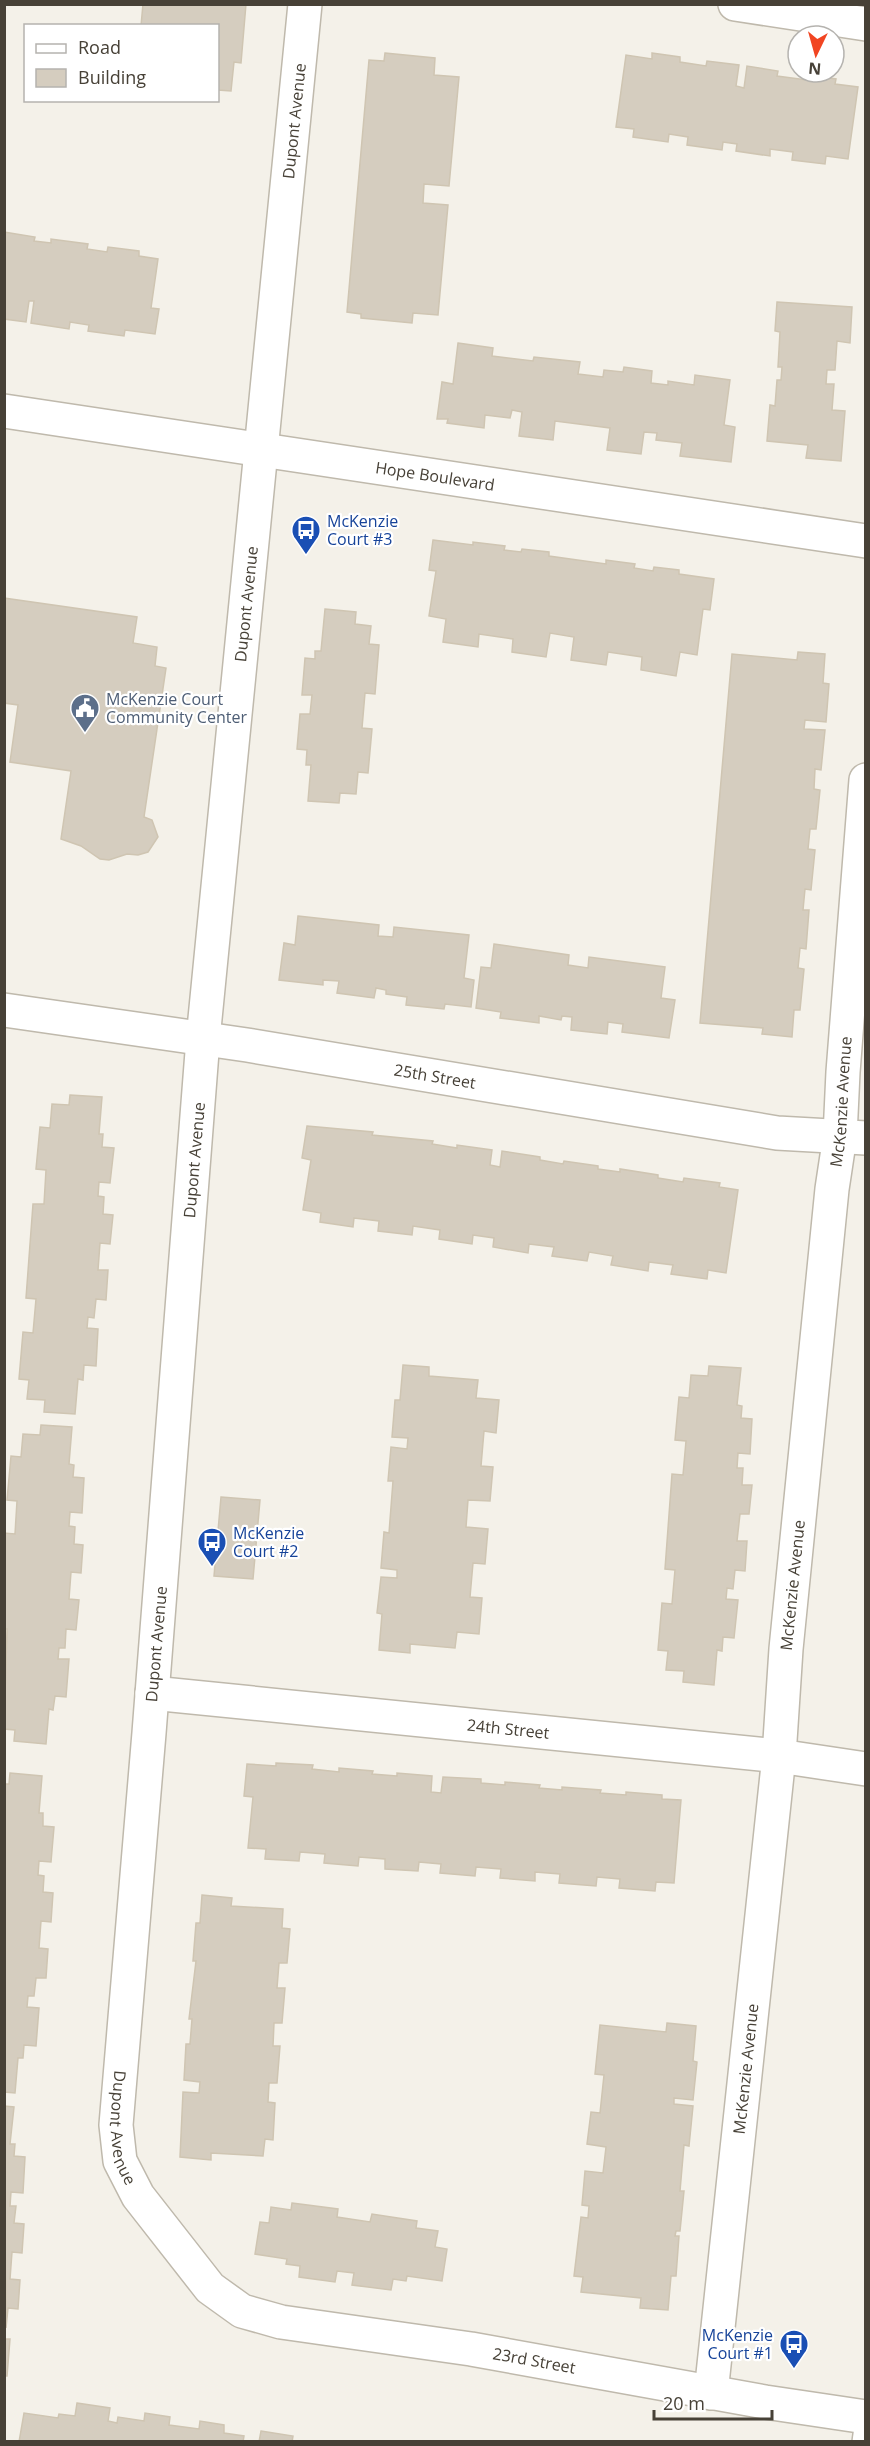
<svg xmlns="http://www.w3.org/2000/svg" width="870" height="2446" font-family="'Open Sans',sans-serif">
	<rect width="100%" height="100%" fill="#f4f1e9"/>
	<g fill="#d5cdbf" stroke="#cfc5b2" stroke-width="1.5">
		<path d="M143 4H246L241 63 234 62 231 91 218 90V26H141Z"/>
		<path d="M385 53 435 58 434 75 459 77 449 186 424 184 423 203 448 205 438 315 413 313 412 323 361 318V314L347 312 369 60 384 61Z"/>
		<path d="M652 53 680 57V62L706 66 707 61 739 65 736 86 744 88 747 66 778 71 777 76 807 80 808 75 836 79 835 84 858 87 848 159 826 156 825 164 792 160 793 152 770 149V156L736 151 737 144 723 142 722 150 687 145 688 137 669 134 668 142 633 137 634 129 616 127 626 55 652 59Z"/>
		<path d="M4 232 35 237 34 241 51 243V239L88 244 87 249 107 252 108 247 139 251V256L158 259 151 308 159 309 155 334 125 330 124 336 88 331 89 325 70 322 69 329 31 323 34 301H29L26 322 4 319Z"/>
		<path d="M777 302 852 307 850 343 837 341 835 370H827L826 384H834L832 410 845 411 841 461 806 458 808 445 767 441 770 405 775 406 777 380H781L782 367H778L780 332 775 331Z"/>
		<path d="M458 343 493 348 492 356 533 361 534 357 580 362 578 374 603 377 604 370 623 372 624 367 652 371 651 383 668 385V381L694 385 695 375 730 380 724 425 735 427 731 462 680 456 682 443 656 440 657 433 644 432 641 454 607 450 610 428 555 421 553 440 519 436 522 412 512 410 510 418 485 415 484 428 447 423 448 419H437L442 382 453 384Z"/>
		<path d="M433 540 473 545V542L505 546 504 550 521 552 522 549 549 552V556L606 564V560L635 564 634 568 653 571 654 567 679 570V574L714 579 710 610 703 609 697 655 680 652 676 676 641 670 642 657 608 652 606 665 571 660 574 637 550 633 546 657 512 652 513 639 479 634 478 647 443 642 446 619 429 616 436 571 429 570Z"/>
		<path d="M4 598 137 617 133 643 157 647 155 666 166 668 144 817 152 820 158 837 148 852 138 855 127 854 109 860 100 859 81 846 61 839 71 771 10 762 18 705 4 703Z"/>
		<path d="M325 609 356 612 355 624 371 626 369 644 379 645 375 694 365 693 362 728 372 729 368 773 358 772 356 794 340 793 339 803 308 801 311 765H306L307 750 297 749 300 714H310L312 695H302L305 658 315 659V651H321Z"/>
		<path d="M798 652 825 654 823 683 829 684 826 722 805 720 804 729 825 730 821 770 815 769 814 789 820 790 816 829H810L808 849 815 850 811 890 805 889 803 910H809L806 949 800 948 798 968 804 969 800 1010H794L792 1037 762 1034 763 1028 700 1023 732 654 797 660Z"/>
		<path d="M298 916 379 925 378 936 393 937 394 927 469 935 464 978 474 980 471 1007 445 1004 444 1009 406 1005 407 997 386 994V990L376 988 374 998 337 993 339 981 323 980V985L279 980 284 943 295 945Z"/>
		<path d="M494 944 569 955 568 965 588 968 589 957 665 967 661 998 675 1000 669 1038 622 1032 623 1024 608 1022 607 1034 571 1030 572 1017 562 1016 561 1020 539 1016V1023L500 1018 501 1012 476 1008 481 967 491 968Z"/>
		<path d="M70 1095 102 1097 99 1134H103L102 1147 114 1148 110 1183 99 1182 98 1196 104 1197 103 1214 113 1215 110 1244 100 1243 98 1270H108L106 1300 96 1299 94 1318 88 1317 87 1328 98 1329 96 1366 84 1365 83 1380 78 1379 75 1414 44 1412 45 1400 27 1399 29 1380 19 1379 23 1332 33 1333 36 1299 26 1298 33 1204H44L46 1170 36 1169 40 1127 50 1128 52 1104 69 1105Z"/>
		<path d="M307 1126 373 1132 372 1135 433 1141 432 1144 457 1148V1145L492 1150 490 1165 500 1167 502 1151 540 1157V1160L563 1164 564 1161 598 1166V1169L620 1172V1169L658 1175V1178L683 1182 684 1178 720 1183 719 1187 738 1190 726 1273 708 1270 707 1279 671 1274 673 1265 649 1262 648 1271 611 1265 613 1256 589 1252 587 1261 552 1256 554 1247 529 1244 528 1253 493 1247 494 1238 473 1235 472 1244 439 1239 440 1230 413 1226 412 1235 378 1231 379 1221 354 1218 353 1227 320 1222 321 1213 303 1210 311 1160 302 1158Z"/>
		<path d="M403 1365 429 1367V1376L478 1380 476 1398 499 1400 496 1433 484 1431 481 1466 493 1467 490 1501 468 1500 466 1527 488 1529 485 1564 473 1563 470 1597 482 1598 479 1634 457 1632 455 1648 410 1644V1653L379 1650 382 1614 377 1613 381 1577 397 1578V1570L381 1568 384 1532 389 1533 393 1481H388L391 1447 407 1449 408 1438 392 1437 395 1400H400Z"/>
		<path d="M709 1366 741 1368 737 1405 742 1406 741 1418 752 1419 750 1454 738 1453 737 1468H743L742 1485H752L749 1514H740L737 1541H747L745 1571 735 1570 733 1589 727 1588 726 1599 738 1600 734 1638 723 1637 722 1651 717 1650 714 1685 683 1682 684 1671 666 1670 668 1651 658 1650 662 1603 672 1604 675 1570 665 1569 672 1474 683 1475 686 1441 675 1440 679 1397 689 1398 691 1375 708 1376Z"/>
		<path d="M41 1425 72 1427 69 1464 74 1465 73 1477 84 1478 82 1513 70 1512 69 1526 75 1527 74 1544 83 1545 81 1573 71 1572 69 1599 79 1600 76 1630 66 1629 65 1648H59L58 1659H69L66 1697 55 1696 53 1710 49 1709 46 1744 14 1741 15 1730 4 1729 7 1629H4V1533L15 1534 17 1501 7 1500 11 1456 21 1457 23 1434 40 1435Z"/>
		<path d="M221 1497 260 1500 253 1579 214 1576Z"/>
		<path d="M276 1763 313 1765 312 1769 339 1772V1768L373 1771 372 1774 397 1776V1773L432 1776 431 1792 441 1793 443 1777 481 1779V1783L505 1785V1782L540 1785 539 1788 562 1790V1787L601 1790 600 1793 626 1795V1792L662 1795V1799L681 1800 674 1883 656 1882 655 1891 619 1888 620 1879 597 1877 596 1886 559 1883 560 1874 535 1872V1881L500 1878 501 1869 476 1867 475 1876 440 1873 441 1864 419 1862 418 1871 385 1869V1859L359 1857 358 1866 324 1863 325 1854 300 1852 299 1861 265 1859 266 1849 248 1848 253 1797 244 1796 247 1764 276 1766Z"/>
		<path d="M10 1773 42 1776 39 1813H43V1826L54 1827 51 1862 39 1861 38 1875 44 1876 43 1892 53 1893 51 1922 41 1921 39 1948 48 1949 46 1978H36L34 1996H28L27 2007 39 2008 36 2046 24 2045 23 2058H18L15 2093 4 2092V1784H9Z"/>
		<path d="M202 1895 232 1898 231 1906 283 1909 282 1928 290 1929 287 1963H279L277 1988H285L282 2023H274L273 2046H280L277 2083H269L268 2102 275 2103 273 2140 265 2139 263 2156 211 2153V2160L180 2157 183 2092 199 2093 200 2082 184 2080 186 2044H190L192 2019H189L196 1961H193L196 1923H200Z"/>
		<path d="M667 2023 696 2026 693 2061 697 2062 693 2100 674 2098V2104L693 2106 689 2146 684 2145 680 2191H684L680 2231H676L675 2236H679L676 2276H671L668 2310 640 2308 641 2298 581 2292 583 2277 574 2276 581 2217 588 2218 589 2206 582 2205 585 2171 603 2173 606 2147 587 2144 591 2112 600 2113 604 2075 595 2074 600 2025 666 2032Z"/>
		<path d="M4 2106 14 2107 10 2144H15L14 2156 25 2157 23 2193 11 2192 10 2206H16L14 2223 24 2224 22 2253 12 2252 10 2279 20 2280 18 2309 8 2308 6 2328Z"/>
		<path d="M292 2203 338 2209 337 2217 370 2222 372 2214 417 2221 416 2228 438 2231 435 2247 447 2249 442 2281 407 2276 406 2281 393 2279 391 2290 352 2285 354 2273 337 2271 335 2282 299 2277 300 2266 286 2264 287 2259 255 2254 260 2222 269 2223 271 2207 291 2210Z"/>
		<path d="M4 2339H10L7 2376H4Z"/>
		<path d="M77 2403 110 2408 108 2421 117 2423 118 2417 144 2421 145 2413 170 2417 169 2425 199 2429 200 2421 224 2425V2433L244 2436 243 2442H19L24 2413 58 2418 59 2414 75 2416Z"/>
		<path d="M261 2431 293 2436 292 2442H259Z"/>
	</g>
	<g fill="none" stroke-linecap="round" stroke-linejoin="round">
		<g stroke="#bfb9ac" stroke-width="24">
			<path id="service" d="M863 2442 866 2420"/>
		</g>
		<g stroke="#bfb9ac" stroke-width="36">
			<g id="minor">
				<path id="s1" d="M305 4 203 1039 149 1733 116 2125 120 2161 138 2196 210 2288 242 2311 281 2322 471 2349 765 2402 866 2417"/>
				<path d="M735 4 866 24"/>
				<path id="s2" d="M4 411 866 541"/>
				<path id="s3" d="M4 1010 247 1045 777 1133 866 1138"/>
				<path id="s4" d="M152 1693 779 1756 866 1769"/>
				<path id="s5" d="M711 2393 779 1756 786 1649 832 1189 840 1136 843 1072 866 780"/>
			</g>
		</g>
		<use href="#service" stroke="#fff" stroke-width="21"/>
		<use href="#minor" stroke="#fff" stroke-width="33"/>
	</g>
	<defs>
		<g id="bus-pin" transform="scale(1.5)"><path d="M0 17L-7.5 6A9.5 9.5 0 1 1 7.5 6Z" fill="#1a4fb4" stroke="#fff"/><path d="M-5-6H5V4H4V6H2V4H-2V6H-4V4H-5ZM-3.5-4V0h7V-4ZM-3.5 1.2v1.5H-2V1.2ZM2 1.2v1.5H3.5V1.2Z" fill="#fff"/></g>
		<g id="civic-pin" transform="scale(1.5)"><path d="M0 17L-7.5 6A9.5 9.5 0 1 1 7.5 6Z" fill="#5c6f8a" stroke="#fff"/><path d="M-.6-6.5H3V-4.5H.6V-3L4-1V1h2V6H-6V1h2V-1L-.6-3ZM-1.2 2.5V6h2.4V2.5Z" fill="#fff"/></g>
	</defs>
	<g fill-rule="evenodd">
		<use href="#bus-pin" x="306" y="530"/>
		<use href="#civic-pin" x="85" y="708"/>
		<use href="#bus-pin" x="212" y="1542"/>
		<use href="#bus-pin" x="794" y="2344"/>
	</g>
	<g text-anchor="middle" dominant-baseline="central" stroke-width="4.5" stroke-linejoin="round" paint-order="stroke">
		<g font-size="16" fill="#474137" stroke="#fff">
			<text transform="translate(294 121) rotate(-84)">Dupont Avenue</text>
			<text stroke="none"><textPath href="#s2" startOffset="436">Hope Boulevard</textPath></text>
			<text transform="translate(246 604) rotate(-84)">Dupont Avenue</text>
			<text stroke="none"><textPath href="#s3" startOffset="436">25th Street</textPath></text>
			<text stroke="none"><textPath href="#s5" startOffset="1298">McKenzie Avenue</textPath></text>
			<text transform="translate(194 1160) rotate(-85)">Dupont Avenue</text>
			<text stroke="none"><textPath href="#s5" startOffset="812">McKenzie Avenue</textPath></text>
			<text transform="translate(156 1644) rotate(-85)">Dupont Avenue</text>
			<text stroke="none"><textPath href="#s4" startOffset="358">24th Street</textPath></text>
			<text stroke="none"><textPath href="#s5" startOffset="326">McKenzie Avenue</textPath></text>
			<text stroke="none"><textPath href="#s1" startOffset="2133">Dupont Avenue</textPath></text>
			<text stroke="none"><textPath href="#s1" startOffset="2658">23rd Street</textPath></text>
		</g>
		<g font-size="16" fill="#164399" stroke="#fff" text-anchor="start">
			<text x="327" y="521">McKenzie<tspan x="327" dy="18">Court #3</tspan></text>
			<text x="233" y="1533">McKenzie<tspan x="233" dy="18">Court #2</tspan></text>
			<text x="773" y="2335" text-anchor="end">McKenzie<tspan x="773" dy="18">Court #1</tspan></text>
		</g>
		<g font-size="16" fill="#4e5e75" stroke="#fff" text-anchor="start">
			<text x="106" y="699">McKenzie Court<tspan x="106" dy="18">Community Center</tspan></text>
		</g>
	</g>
	<rect width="870" height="2446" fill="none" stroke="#474137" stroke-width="12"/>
	<rect x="24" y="24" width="195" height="78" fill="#ffffff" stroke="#b5b3af" stroke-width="1.5"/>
	<rect x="36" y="44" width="30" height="9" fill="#ffffff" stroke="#b5b3af" stroke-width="1.5"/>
	<text x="78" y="54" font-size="18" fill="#474137">Road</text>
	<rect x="36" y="69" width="30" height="18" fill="#d5cdbf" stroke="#b5b3af" stroke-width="1.5"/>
	<text x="78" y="84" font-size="18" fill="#474137">Building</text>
	<g transform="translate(816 54) rotate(185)"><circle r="28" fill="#ffffff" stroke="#b5b3af" stroke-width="1.5"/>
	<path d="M0-4.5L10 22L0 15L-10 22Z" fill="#f14522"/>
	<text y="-9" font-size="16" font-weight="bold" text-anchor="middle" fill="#474137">N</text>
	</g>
	<path d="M654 2410v9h118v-9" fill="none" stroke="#474137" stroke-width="3"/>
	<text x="663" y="2410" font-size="18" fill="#474137" stroke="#ffffff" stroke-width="4.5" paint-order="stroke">20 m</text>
</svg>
